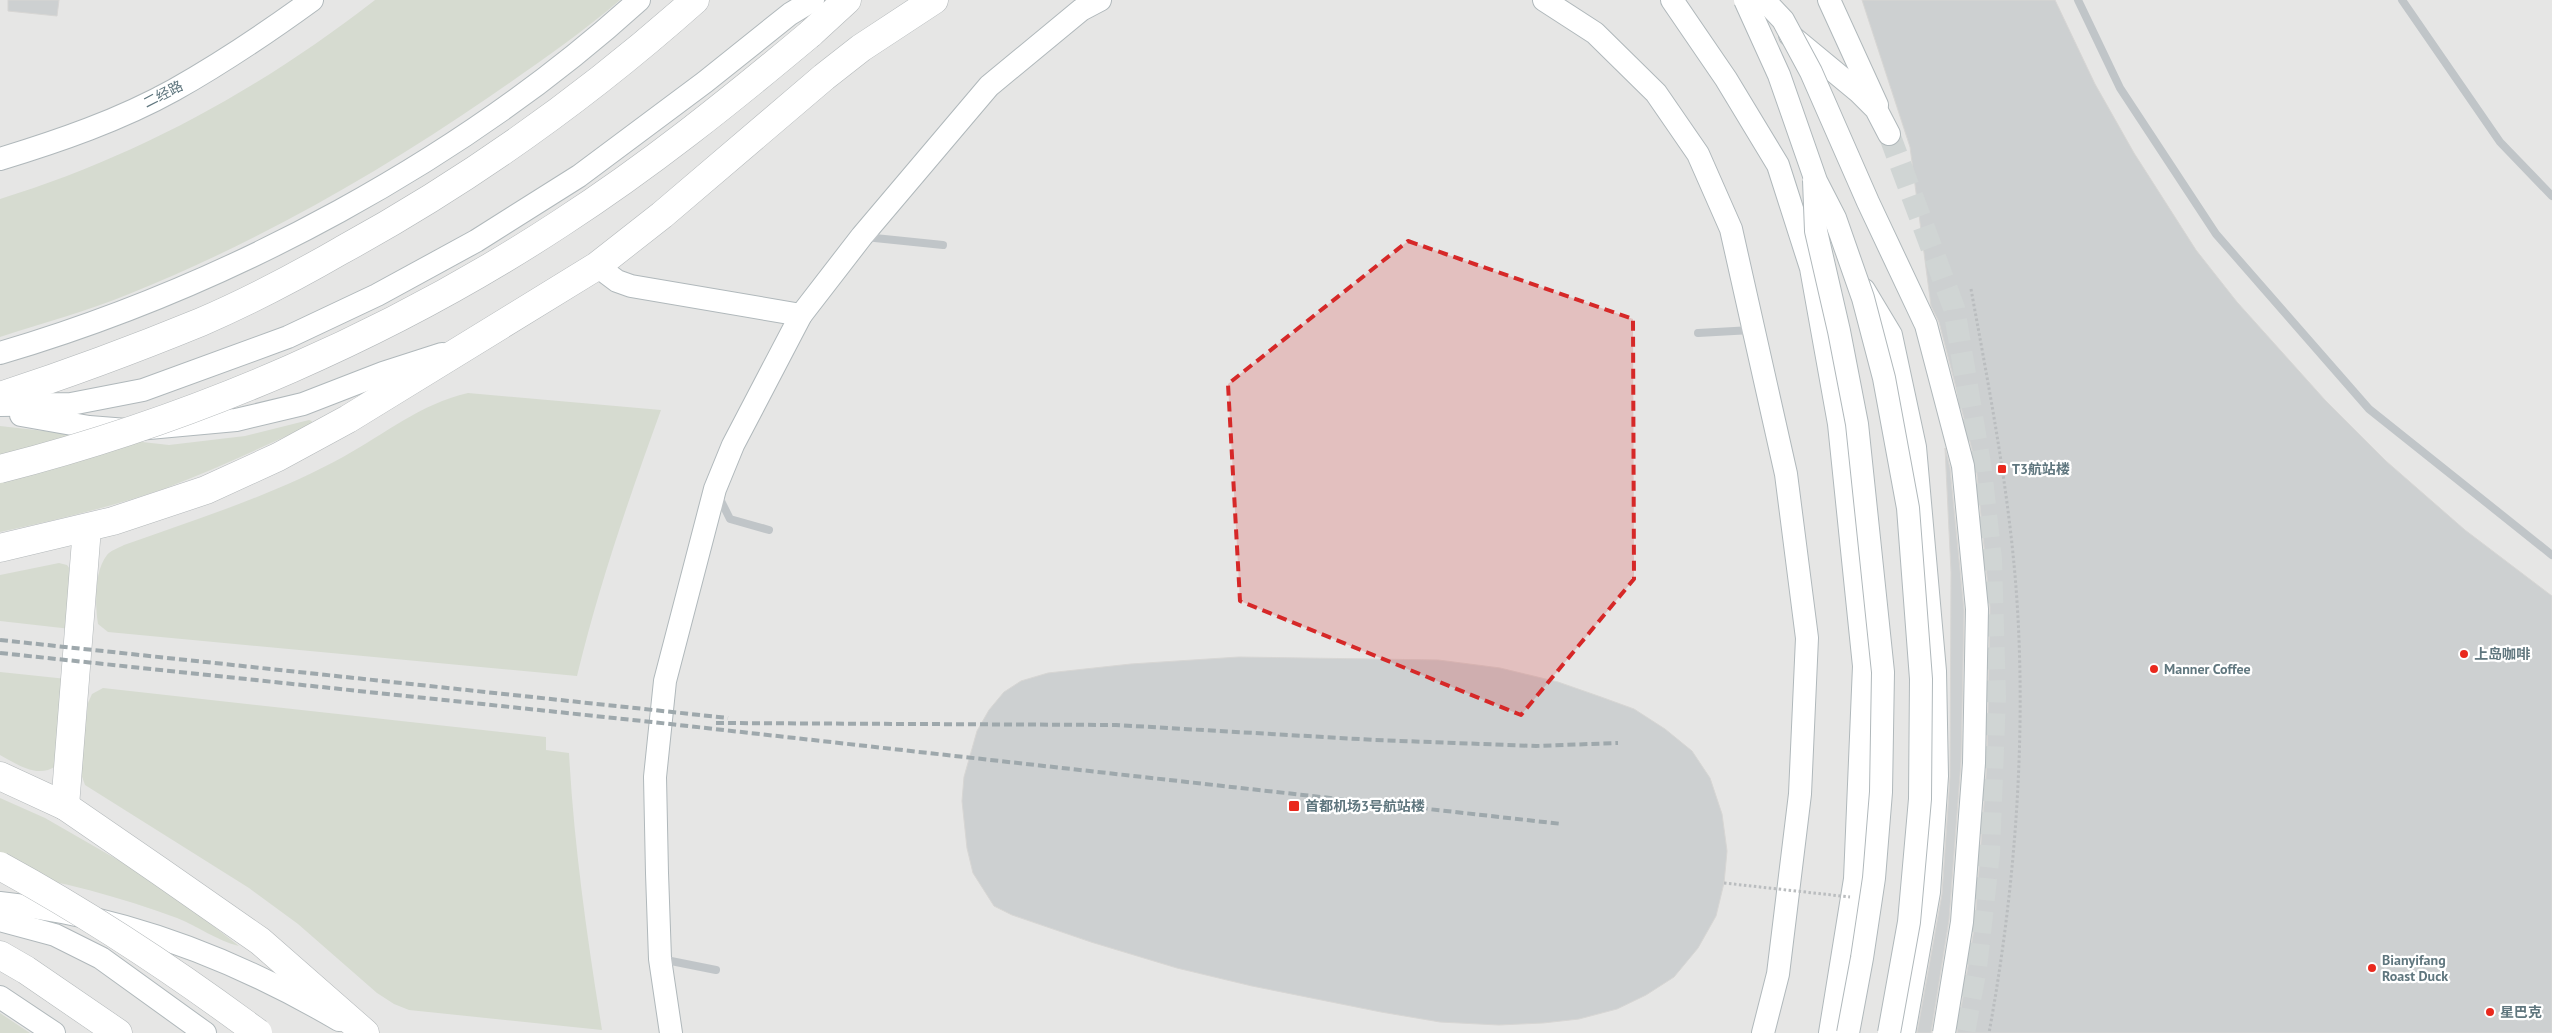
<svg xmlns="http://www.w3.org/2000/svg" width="2552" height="1033" font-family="'PT Sans','Noto Sans SC',sans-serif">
	<rect width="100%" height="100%" fill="#f6f5f1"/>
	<rect fill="#e6e6e5" x="0" y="0" width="2552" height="1033"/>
	<g fill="#d6dbd0">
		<path d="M375 0H620C579 35 534 66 489 97 377 174 256 243 129 294 87 311 43 323 0 337V199C137 157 262 88 375 0Z"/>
		<path d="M468 393 661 410C629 498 599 585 577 676L108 632 98 624C95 605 94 571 107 555 110 551 118 548 124 545 197 519 274 495 343 457 385 434 420 404 468 393Z"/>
		<path d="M309 420 312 421 310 425C263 447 215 469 166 488 112 507 56 520 0 532V426L169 445 245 436Z"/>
		<path d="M59 563 67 565 72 572 71 629 0 621V575Z"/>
		<path d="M0 672 67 679 56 766C37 779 17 764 0 755Z"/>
		<path d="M103 688 546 737V750L569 753C574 846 587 937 602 1030L409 1010 394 1004 377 993 298 924 249 888 85 785 80 771 88 703 92 694Z"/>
		<path d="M0 798 45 818 158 883 239 946C218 941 197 926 177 918 119 897 61 880 0 873Z"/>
		<path d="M0 1013 30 1033H0Z"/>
	</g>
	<g fill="#cdd0d1" stroke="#d7d6d4">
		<path d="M8 0H59L57 16 8 11Z"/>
		<path d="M1862 0H2055L2095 84 2134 153 2196 250 2237 302 2325 400 2386 461 2465 530 2552 596V1033H1957L1975 923 1987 763 1990 608 1976 465 1939 322 1931 306 1910 147Z"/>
		<path d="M1945 448 1950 468 1964 610 1961 762 1949 920 1931 1033H1917L1942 894 1950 777 1951 572Z"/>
		<path d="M1239 657 1438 660 1500 668 1558 682 1601 697 1634 709 1665 729 1692 751 1710 778 1722 814 1727 851 1724 883 1716 916 1698 948 1674 977 1646 995 1617 1009 1579 1019 1543 1023 1499 1025 1440 1022 1381 1012 1252 986 1177 968 1091 942 1012 915 994 906 973 873 967 848 962 801 964 777 977 731 989 710 1004 692 1021 681 1048 673 1131 664Z"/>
	</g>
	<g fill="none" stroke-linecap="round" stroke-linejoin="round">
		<path stroke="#d0d5d4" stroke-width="22" stroke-dasharray="22 11" stroke-linecap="butt" d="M1889 134 1954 308 1981 470 1991 559 1995 697 1989 853 1976 968 1964 1033"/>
		<g stroke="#b0b8bb" stroke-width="24">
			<g id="secondary">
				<path d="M1544 0 1595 33 1656 93 1698 154 1731 229 1786 474 1807 638 1800 794 1778 974 1763 1033"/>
				<path d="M1672 0 1726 79 1778 165 1811 268 1839 424 1864 666 1855 879 1830 1033"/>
				<path d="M1829 0 1877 105"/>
				<path d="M1790 35 1859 92 1876 109 1889 134"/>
				<path d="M0 159C59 141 120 120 174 90 222 63 268 32 312 0"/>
				<path d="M597 266 617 281 631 286 801 315"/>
				<path d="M1864 290 1891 335 1915 447 1935 671 1937 776 1929 892 1904 1033"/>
				<path d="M0 353C228 286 463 160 639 0"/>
				<path d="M0 405 71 404 143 390 288 337 377 295 476 241 579 176 705 82 790 14 813 0"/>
				<path d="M21 415 89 427 127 430 236 420 303 404 383 373 442 354"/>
				<path d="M0 903C121 915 235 959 339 1020"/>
				<path d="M0 920 55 935 101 958 205 1033"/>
				<path d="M0 997 54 1033"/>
				<path d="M671 1033 660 959 657 873 655 777 665 681 715 489 733 445 801 315 862 236 989 86 1081 10 1100 0"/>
			</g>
		</g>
		<g stroke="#b3b8ba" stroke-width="29">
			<g id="highway">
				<path d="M810 34 847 0"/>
				<path d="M0 396C68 374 135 349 201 322 250 301 297 276 342 250 470 180 586 97 695 0"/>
				<path d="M0 548 113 521 206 490 278 457 348 419 597 266 662 215 824 77 861 48 934 0"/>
				<path d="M0 776 65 806 161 872 260 941 365 1033"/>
				<path d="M65 806 87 528"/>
				<path d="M0 955 26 970 118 1033"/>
			</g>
		</g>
		<path stroke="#babdbf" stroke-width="3" stroke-dasharray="2.5 2.5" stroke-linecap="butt" d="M1971 289C1987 377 2004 465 2013 554 2029 709 2017 880 1989 1033"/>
		<g stroke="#c0c5c8" stroke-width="8">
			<path d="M2078 0 2120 88 2216 234 2369 409 2552 555"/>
			<path d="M2402 0 2500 142 2552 196"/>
			<path d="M865 237 943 245"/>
			<path d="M1698 333 1752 330"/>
			<path d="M719 497 730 519 769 530"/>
			<path d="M661 959 716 970"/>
		</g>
		<use href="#secondary" stroke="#fff" stroke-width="22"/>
		<use href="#highway" stroke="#fff" stroke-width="28"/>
		<g stroke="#9ea8ac" stroke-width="4" stroke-dasharray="8 4" stroke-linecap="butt">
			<path d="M0 640 728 718"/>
			<path d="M0 653 652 722 1562 824"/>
			<path d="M716 723 1116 725 1375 740 1536 746 1618 743"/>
		</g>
		<g stroke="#b0b8bb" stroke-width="24" stroke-linecap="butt">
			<g id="secondary-bridge">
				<path d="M1745 0 1779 75 1816 181 1835 218 1863 298 1884 378 1908 508 1921 679 1920 799 1909 922 1889 1033"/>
				<path d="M1764 0 1783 20 1811 72 1868 202 1926 325 1963 466 1977 609 1974 763 1962 922 1944 1033"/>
				<path d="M1814 180 1816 231 1839 331 1857 424 1883 672 1881 792 1874 878 1862 958 1848 1033"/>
			</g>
		</g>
		<g stroke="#b3b8ba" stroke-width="29" stroke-linecap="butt">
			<g id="highway-bridge">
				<path d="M0 469C196 419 392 334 561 223 649 166 730 101 810 34"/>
				<path d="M0 866C90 915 176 972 258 1033"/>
			</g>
		</g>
		<path stroke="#babdbf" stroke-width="3" stroke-dasharray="2.5 2.5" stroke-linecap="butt" d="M1724 883 1850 897"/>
		<use href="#secondary-bridge" stroke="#fff" stroke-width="22"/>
		<use href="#highway-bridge" stroke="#fff" stroke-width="28"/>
	</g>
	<path fill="#d62828" fill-opacity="0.2" stroke="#d62828" stroke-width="4" stroke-dasharray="10 6" stroke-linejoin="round" d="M1408 241 1633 319 1634 579 1521 715 1240 601 1228 384Z"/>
	<g fill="#e9291e" stroke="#fff" stroke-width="2">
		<rect x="1997" y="464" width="10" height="10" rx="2.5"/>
		<circle cx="2464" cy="654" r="5"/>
		<circle cx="2154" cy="669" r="5"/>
		<rect x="1288" y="800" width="12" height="12" rx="2.5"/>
		<circle cx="2372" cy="968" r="5"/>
		<circle cx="2490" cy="1012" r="5"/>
	</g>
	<g text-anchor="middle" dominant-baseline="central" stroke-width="4.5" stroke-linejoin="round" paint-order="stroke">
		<g font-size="14" fill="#5f767e" stroke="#fff">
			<text transform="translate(163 94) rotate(-27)">二经路</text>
		</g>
		<g font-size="14" font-weight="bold" fill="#5f767e" stroke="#fff" text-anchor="start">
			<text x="2012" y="469">T3航站楼</text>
			<text x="2474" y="654">上岛咖啡</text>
			<text x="2164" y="669">Manner Coffee</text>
			<text x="1305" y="806">首都机场3号航站楼</text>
			<text x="2382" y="960">Bianyifang<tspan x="2382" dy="16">Roast Duck</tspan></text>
			<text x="2500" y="1012">星巴克</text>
		</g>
	</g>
</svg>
